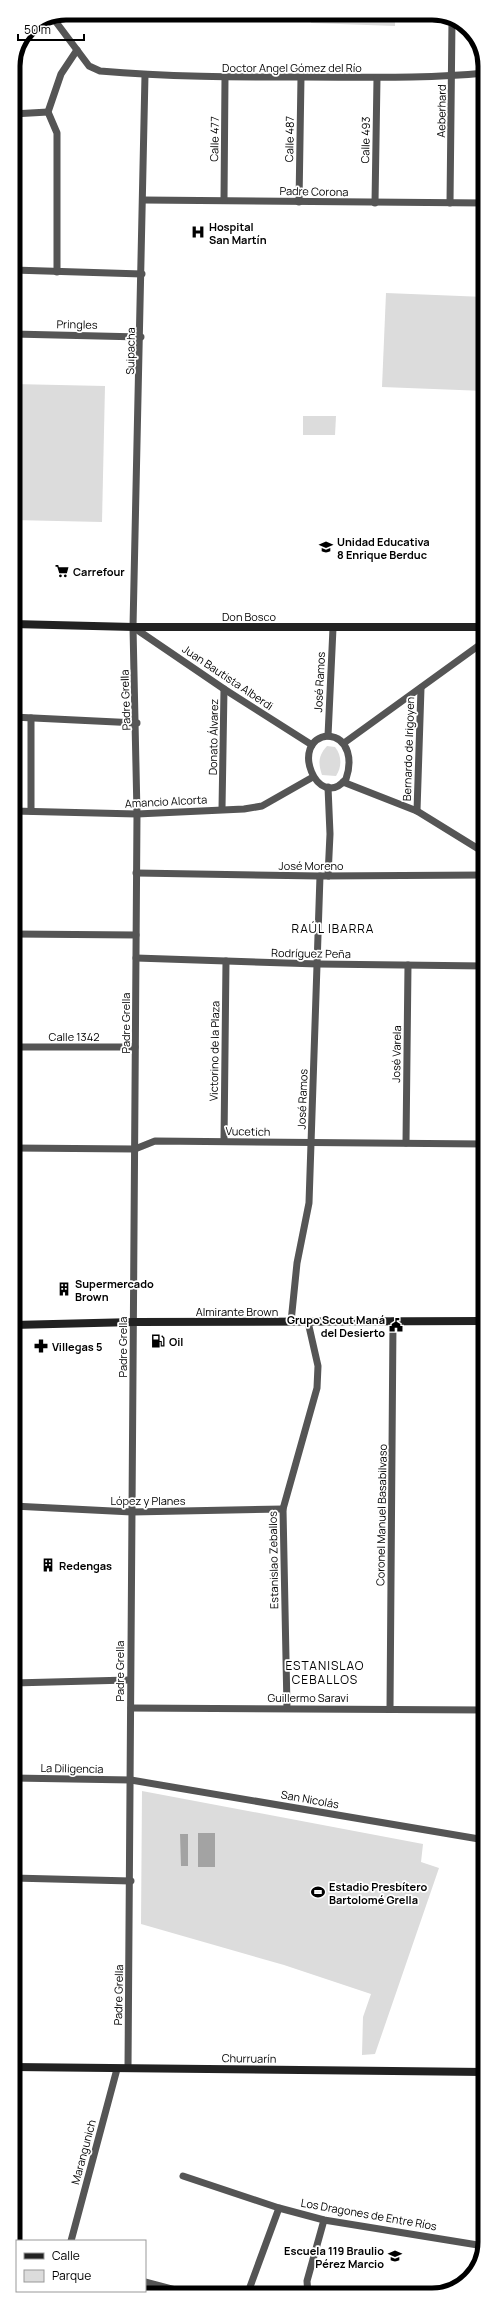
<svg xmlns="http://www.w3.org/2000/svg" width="498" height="2308" font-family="Manrope,sans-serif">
	<rect width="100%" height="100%" fill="#fff"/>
	<g fill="#dcdcdc">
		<path d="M312 13H395V26L311 23Z"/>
		<path d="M386 293 485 297V391L382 387Z"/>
		<path d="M13 384 105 386 102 522 13 520Z"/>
		<path d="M303 416H336L335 435H303Z"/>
		<path d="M327 746 335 747C342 756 342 767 336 776L322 775C318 763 318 756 327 746Z"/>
		<path d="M142 1791 423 1844 421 1862 439 1868 375 2054 362 2055 363 2017 371 1994 284 1965 141 1924Z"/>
	</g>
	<g fill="#a3a3a3">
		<rect x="198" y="1833" width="17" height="34"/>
		<path d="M180 1834H188V1866H181Z"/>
	</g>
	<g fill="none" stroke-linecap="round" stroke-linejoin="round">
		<g stroke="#555" stroke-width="7">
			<path d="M53 18 89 66 100 71C167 77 235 77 303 77 363 77 424 79 485 73"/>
			<path d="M13 114 48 112"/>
			<path d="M143 200 485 203"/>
			<path d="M224 200 225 78"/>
			<path d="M299 202 301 77"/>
			<path d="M375 203 377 78"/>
			<path d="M450 203 452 20"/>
			<path d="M13 270 142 274"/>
			<path d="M57 272V133L48 112 61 74 77 50"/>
			<path d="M13 334 141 337"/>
			<path d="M133 627 224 689 312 745"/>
			<path d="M13 717 137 723"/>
			<path d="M328 736C350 738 352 762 346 779 318 813 288 740 328 736Z"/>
			<path d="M328 736 333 628"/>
			<path d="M344 743 485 641"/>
			<path d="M343 782 417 811 485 853"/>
			<path d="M328 787 330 834 328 876"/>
			<path d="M222 809 224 689"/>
			<path d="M13 811 137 814 244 809 262 806 313 777"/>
			<path d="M31 811V718"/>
			<path d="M417 811 421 688"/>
			<path d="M136 873 320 876 485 875"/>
			<path d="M13 934 136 935"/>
			<path d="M136 958 318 964 485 966"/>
			<path d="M13 1047H135"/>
			<path d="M224 1141 226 961"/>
			<path d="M406 1143 408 965"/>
			<path d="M13 1148 135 1149 155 1141 485 1144"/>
			<path d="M291 1322 297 1263 309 1203 320 876"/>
			<path d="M13 1506 132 1512 283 1509"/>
			<path d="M13 1683 129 1680"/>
			<path d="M131 1708 485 1710"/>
			<path d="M287 1708 283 1509 317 1388 318 1366 308 1322"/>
			<path d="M390 1709 393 1321"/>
			<path d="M13 1778 131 1780 485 1840"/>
			<path d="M13 1878 131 1881"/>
			<path d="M128 2068 137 814 133 627 145 75"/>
			<path d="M183 2176 279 2208 324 2220 484 2246"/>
			<path d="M71 2241 117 2069"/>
			<path d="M145 2282 191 2294"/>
			<path d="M55 2293 56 2291"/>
			<path d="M247 2295 279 2208"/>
			<path d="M308 2295 307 2281 324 2220"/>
		</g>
		<g stroke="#222" stroke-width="8">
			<path d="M13 624 133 627H485"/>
			<path d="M13 1325 134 1322 485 1321"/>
			<path d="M13 2067 485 2072"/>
		</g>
	</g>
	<defs>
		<g id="hospital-bare" transform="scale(1.08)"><path d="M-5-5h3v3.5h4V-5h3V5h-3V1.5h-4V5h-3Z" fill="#000" stroke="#fff" stroke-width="2.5" paint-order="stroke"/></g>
		<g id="school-bare" transform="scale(1.08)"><path d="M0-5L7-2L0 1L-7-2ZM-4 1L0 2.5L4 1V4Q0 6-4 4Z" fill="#000" stroke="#fff" stroke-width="2.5" paint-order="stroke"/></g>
		<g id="supermarket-bare" transform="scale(1.08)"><path d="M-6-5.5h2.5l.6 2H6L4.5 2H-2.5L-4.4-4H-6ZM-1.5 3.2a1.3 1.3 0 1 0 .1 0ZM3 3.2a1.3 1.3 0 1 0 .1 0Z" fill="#000" stroke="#fff" stroke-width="2.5" paint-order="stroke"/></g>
		<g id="building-bare" transform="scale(1.08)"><path d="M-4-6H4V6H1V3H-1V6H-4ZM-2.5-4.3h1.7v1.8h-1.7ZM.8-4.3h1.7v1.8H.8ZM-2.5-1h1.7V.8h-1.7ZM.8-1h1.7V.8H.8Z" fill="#000" stroke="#fff" stroke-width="2.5" paint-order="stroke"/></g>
		<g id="civic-bare" transform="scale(1.08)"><path d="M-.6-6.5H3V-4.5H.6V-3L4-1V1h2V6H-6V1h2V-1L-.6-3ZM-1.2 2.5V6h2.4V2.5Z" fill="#000" stroke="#fff" stroke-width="2.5" paint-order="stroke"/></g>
		<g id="fuel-bare" transform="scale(1.08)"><path d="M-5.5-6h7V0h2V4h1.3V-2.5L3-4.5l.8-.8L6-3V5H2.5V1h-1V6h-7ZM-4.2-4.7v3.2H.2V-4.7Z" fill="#000" stroke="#fff" stroke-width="2.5" paint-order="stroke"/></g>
		<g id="pharmacy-bare" transform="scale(1.08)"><path d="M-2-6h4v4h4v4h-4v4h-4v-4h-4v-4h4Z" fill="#000" stroke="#fff" stroke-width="2.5" paint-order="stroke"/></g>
		<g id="stadium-bare" transform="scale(1.08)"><path d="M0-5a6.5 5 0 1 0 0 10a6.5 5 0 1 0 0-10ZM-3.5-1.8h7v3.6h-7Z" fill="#000" stroke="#fff" stroke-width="2.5" paint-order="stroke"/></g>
	</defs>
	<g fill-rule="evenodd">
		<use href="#hospital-bare" x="198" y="232"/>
		<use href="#school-bare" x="326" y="547"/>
		<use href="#supermarket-bare" x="62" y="571"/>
		<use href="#building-bare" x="64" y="1289"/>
		<use href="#civic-bare" x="396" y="1325"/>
		<use href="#fuel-bare" x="158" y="1341"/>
		<use href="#pharmacy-bare" x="41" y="1346"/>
		<use href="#building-bare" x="48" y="1565"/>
		<use href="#stadium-bare" x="318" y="1892"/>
		<use href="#school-bare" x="395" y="2256"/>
	</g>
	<g text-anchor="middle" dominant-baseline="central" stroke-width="3.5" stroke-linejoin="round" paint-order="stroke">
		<g font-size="11" fill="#000" stroke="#fff">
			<text x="292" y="67">Doctor Angel Gómez del Río</text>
			<text transform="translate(441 111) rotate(-89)">Aeberhard</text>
			<text transform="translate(214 139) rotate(-89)">Calle 477</text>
			<text transform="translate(289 139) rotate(-89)">Calle 487</text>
			<text transform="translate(365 140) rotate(-89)">Calle 493</text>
			<text transform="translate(314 191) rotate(1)">Padre Corona</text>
			<text transform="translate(77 324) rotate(1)">Pringles</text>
			<text transform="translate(130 351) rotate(-89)">Suipacha</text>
			<text x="249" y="616">Don Bosco</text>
			<text transform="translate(228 677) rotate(34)">Juan Bautista Alberdi</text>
			<text transform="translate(319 682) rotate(-87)">José Ramos</text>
			<text transform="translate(125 700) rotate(-92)">Padre Grella</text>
			<text transform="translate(213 737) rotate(-89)">Donato Álvarez</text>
			<text transform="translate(408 749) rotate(-88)">Bernardo de Irigoyen</text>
			<text transform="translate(166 801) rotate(-3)">Amancio Alcorta</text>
			<text x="311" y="865">José Moreno</text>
			<text transform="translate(311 953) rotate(1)">Rodríguez Peña</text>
			<text transform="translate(125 1023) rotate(-90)">Padre Grella</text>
			<text x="74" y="1036">Calle 1342</text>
			<text transform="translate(214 1051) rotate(-89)">Victorino de la Plaza</text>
			<text transform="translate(396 1054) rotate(-89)">José Varela</text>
			<text transform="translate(302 1099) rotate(-88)">José Ramos</text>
			<text transform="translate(248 1131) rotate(1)">Vucetich</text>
			<text x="237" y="1311">Almirante Brown</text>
			<text transform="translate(122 1347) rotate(-90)">Padre Grella</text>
			<text x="148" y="1500">López y Planes</text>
			<text transform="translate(381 1515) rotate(-89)">Coronel Manuel Basabilvaso</text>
			<text transform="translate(273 1560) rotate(-91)">Estanislao Zeballos</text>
			<text transform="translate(119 1671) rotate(-90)">Padre Grella</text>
			<text x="308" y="1697">Guillermo Saravi</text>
			<text transform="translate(72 1768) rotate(1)">La Diligencia</text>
			<text transform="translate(310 1799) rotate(10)">San Nicolás</text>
			<text transform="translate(118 1995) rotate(-89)">Padre Grella</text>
			<text transform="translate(249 2058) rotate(1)">Churruarín</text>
			<text transform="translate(83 2152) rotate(-75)">Marangunich</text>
			<text transform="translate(369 2214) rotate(10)">Los Dragones de Entre Ríos</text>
		</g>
		<g font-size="11" font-weight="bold" fill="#000" stroke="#fff" text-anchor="start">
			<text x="209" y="226">Hospital<tspan x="209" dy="13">San Martín</tspan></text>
			<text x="337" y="541">Unidad Educativa<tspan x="337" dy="13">8 Enrique Berduc</tspan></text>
			<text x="73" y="571">Carrefour</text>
			<text x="75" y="1283">Supermercado<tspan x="75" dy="13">Brown</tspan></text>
			<text x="385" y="1319" text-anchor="end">Grupo Scout Maná<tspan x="385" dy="13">del Desierto</tspan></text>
			<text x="169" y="1341">Oil</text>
			<text x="52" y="1346">Villegas 5</text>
			<text x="59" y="1565">Redengas</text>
			<text x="329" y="1886">Estadio Presbítero<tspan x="329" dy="13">Bartolomé Grella</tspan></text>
			<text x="384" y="2250" text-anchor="end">Escuela 119 Braulio<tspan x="384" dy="13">Pérez Marcio</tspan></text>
		</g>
		<g font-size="12" letter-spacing="1" fill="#000" stroke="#fff">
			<text x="333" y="928">RAÚL IBARRA</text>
			<text x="325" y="1665">ESTANISLAO<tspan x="325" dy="14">CEBALLOS</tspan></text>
		</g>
	</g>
	<path d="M0 0H498V2308H0ZM66 20H432A46 46 0 0 1 478 66V2242A46 46 0 0 1 432 2288H66A46 46 0 0 1 20 2242V66A46 46 0 0 1 66 20Z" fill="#fff" fill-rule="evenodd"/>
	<path fill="none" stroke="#000" stroke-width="5" d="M66 20H432A46 46 0 0 1 478 66V2242A46 46 0 0 1 432 2288H66A46 46 0 0 1 20 2242V66A46 46 0 0 1 66 20Z"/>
	<rect x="16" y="2240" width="130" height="52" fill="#ffffff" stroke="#999999"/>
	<rect x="24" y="2253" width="20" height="6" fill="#222222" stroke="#999999"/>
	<text x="52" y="2260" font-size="12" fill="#000000">Calle</text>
	<rect x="24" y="2270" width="20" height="12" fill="#dcdcdc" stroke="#999999"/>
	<text x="52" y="2280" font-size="12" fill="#000000">Parque</text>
	<path d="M18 34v6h66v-6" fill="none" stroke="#000000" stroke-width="2"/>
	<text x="24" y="34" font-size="12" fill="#000000" stroke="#ffffff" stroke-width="3" paint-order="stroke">50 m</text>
</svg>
